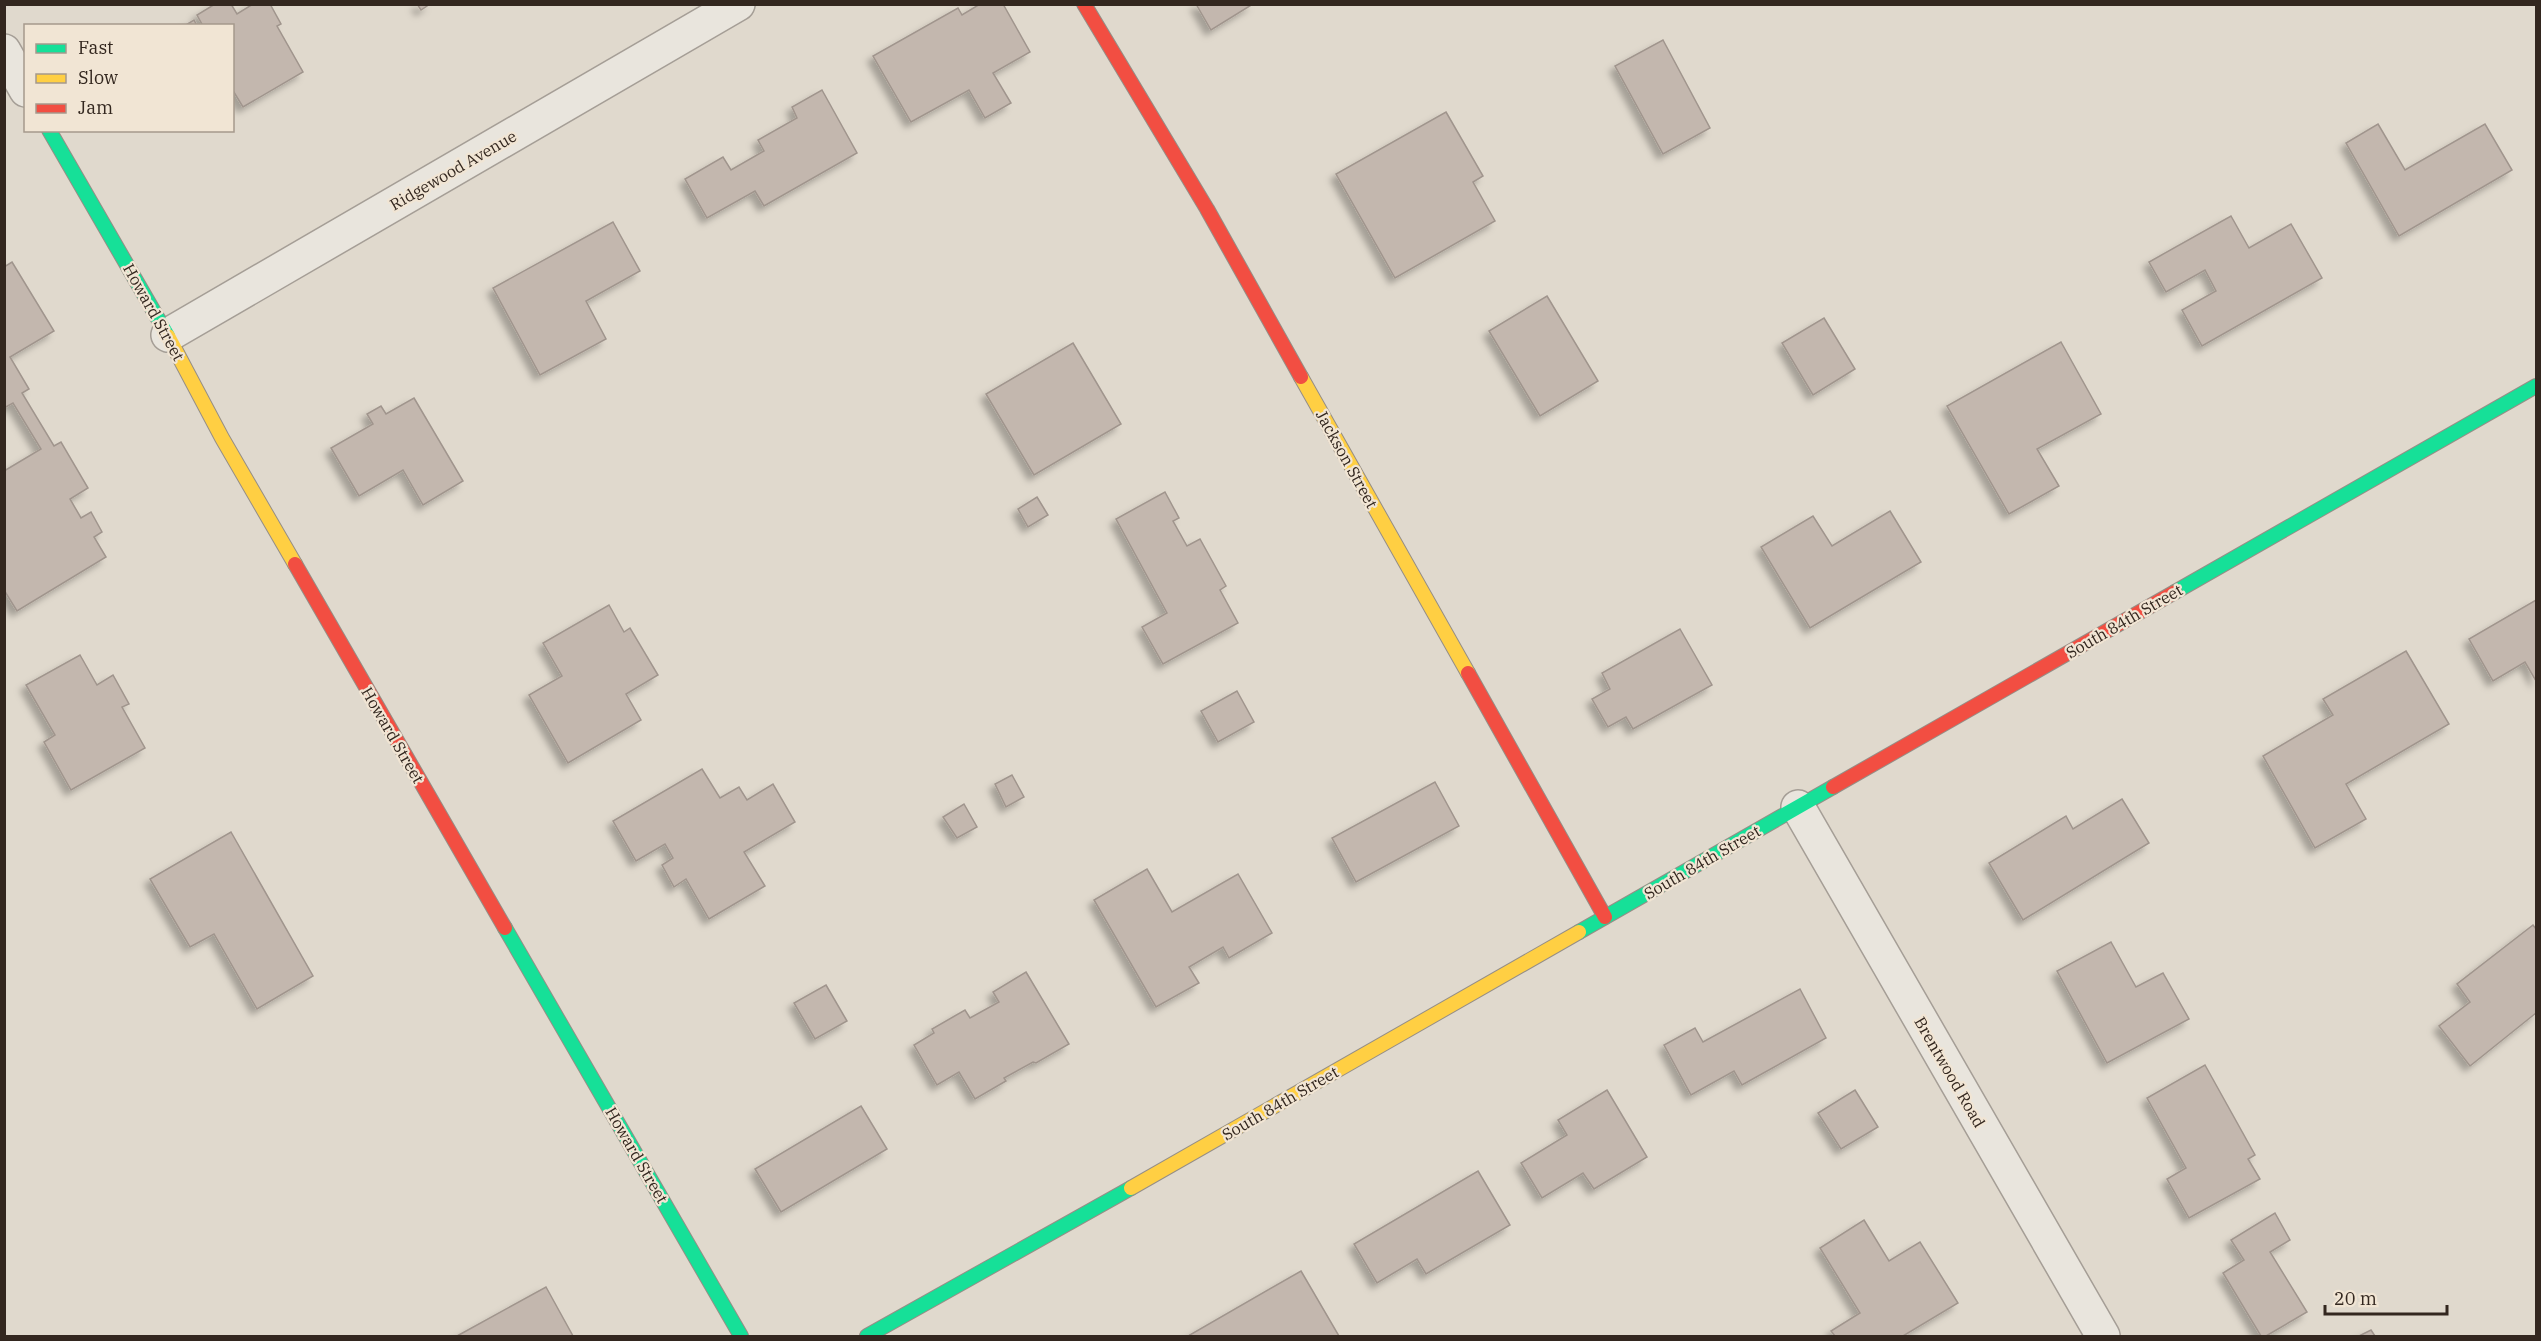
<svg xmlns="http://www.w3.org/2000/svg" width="2541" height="1341" font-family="'IBM Plex Serif',serif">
	<defs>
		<filter id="shadow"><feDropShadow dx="-5.5" dy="5.5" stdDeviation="3" flood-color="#0004"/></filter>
	</defs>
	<rect width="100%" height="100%" fill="#e0d9cd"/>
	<g fill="#c3b7ae" stroke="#a0958d" stroke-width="1.5" filter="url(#shadow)">
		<path d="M215 4H231L237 14 253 4H270L281 24 277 26 303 72 243 107 232 89V26H203L197 15Z"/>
		<path d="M417 4H430L421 10Z"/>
		<path d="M980 4H1003L1030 52 993 73 1011 103 985 118 969 90 911 122 873 56 958 8 962 15Z"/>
		<path d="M1196 4H1253L1211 30Z"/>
		<path d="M194 20 197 26H184Z"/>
		<path d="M1663 40 1710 128 1663 154 1615 66Z"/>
		<path d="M822 90 857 153 764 206 755 191 707 218 685 179 723 157 731 170 764 151 758 140 797 118 792 107Z"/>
		<path d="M1446 112 1483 176 1473 182 1495 221 1395 278 1336 174Z"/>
		<path d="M2378 124 2405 170 2485 124 2512 170 2399 236 2346 143Z"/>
		<path d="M2231 216 2249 248 2291 224 2322 278 2202 346 2182 310 2216 291 2205 270 2166 292 2149 262Z"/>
		<path d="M613 222 640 271 586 301 606 339 540 375 493 288Z"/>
		<path d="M12 262 54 331 10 357 29 389 22 393 54 446 61 442 88 488 70 499 81 518 91 512 102 532 94 537 106 557 17 611 4 590V471L41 449 13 403 4 408V267Z"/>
		<path d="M1547 296 1598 381 1540 416 1489 331Z"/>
		<path d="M1824 318 1855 369 1813 395 1782 343Z"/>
		<path d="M2061 342 2101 414 2037 449 2059 486 2009 514 1947 406Z"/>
		<path d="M1073 343 1121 424 1034 475 986 394Z"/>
		<path d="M414 398 463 481 423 505 403 470 359 496 331 448 373 424 367 414 381 406 386 414Z"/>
		<path d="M1165 492 1179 518 1173 521 1187 546 1200 539 1226 586 1220 590 1238 623 1163 664 1142 627 1167 613 1116 519Z"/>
		<path d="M1037 497 1048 515 1028 527 1018 509Z"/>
		<path d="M1890 511 1921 562 1810 628 1761 547 1813 516 1832 546Z"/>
		<path d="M2536 600V681L2525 662 2493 681 2469 639Z"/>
		<path d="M609 605 624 632 630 628 658 675 626 694 641 720 568 763 529 695 562 676 543 643Z"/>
		<path d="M1680 629 1712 685 1633 729 1626 717 1608 727 1592 699 1610 689 1602 673Z"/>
		<path d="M2406 651 2449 724 2346 784 2366 819 2315 848 2263 756 2333 715 2323 699Z"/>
		<path d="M80 655 97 685 113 675 129 704 122 707 145 748 71 790 44 742 55 735 26 685Z"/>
		<path d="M1237 691 1254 722 1218 742 1201 711Z"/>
		<path d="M702 769 720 798 739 787 747 800 773 784 795 822 744 852 765 886 709 919 686 879 674 887 662 865 673 858 665 844 636 861 613 821Z"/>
		<path d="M1012 775 1024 797 1006 807 995 784Z"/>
		<path d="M1435 782 1459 826 1356 882 1332 838Z"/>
		<path d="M2122 799 2149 843 2023 920 1989 863 2066 816 2073 829Z"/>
		<path d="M964 804 977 827 957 838 943 817Z"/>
		<path d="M231 832 313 976 257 1009 214 934 190 947 150 879Z"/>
		<path d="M1147 869 1172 912 1238 874 1272 933 1229 958 1223 947 1189 967 1199 983 1156 1007 1094 900Z"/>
		<path d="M2533 925 2536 929V1013L2470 1066 2439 1026 2470 1002 2457 984Z"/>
		<path d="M2111 942 2136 987 2163 973 2189 1019 2107 1063 2057 971Z"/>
		<path d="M1026 972 1069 1044 1036 1063 1033 1062 1004 1078 1006 1081 975 1099 959 1072 937 1085 914 1045 934 1033 932 1029 965 1010 970 1018 999 1002 993 992Z"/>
		<path d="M826 985 847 1021 815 1039 794 1003Z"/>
		<path d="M1800 989 1826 1038 1742 1085 1734 1071 1691 1095 1664 1045 1695 1028 1703 1042Z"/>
		<path d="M2205 1065 2255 1155 2248 1159 2260 1179 2189 1218 2167 1179 2186 1168 2147 1098Z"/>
		<path d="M1607 1090 1647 1157 1594 1189 1583 1173 1542 1198 1521 1163 1567 1135 1558 1120Z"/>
		<path d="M1855 1090 1878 1127 1841 1149 1818 1113Z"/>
		<path d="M861 1106 887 1149 781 1212 755 1169Z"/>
		<path d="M1478 1171 1510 1225 1426 1274 1417 1259 1377 1283 1354 1244Z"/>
		<path d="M2275 1213 2290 1240 2270 1252 2307 1312 2266 1336H2261L2223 1273 2244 1260 2231 1240Z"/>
		<path d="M1864 1220 1889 1261 1920 1242 1958 1303 1903 1336H1835L1831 1331 1860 1313 1820 1248Z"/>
		<path d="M1301 1271 1339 1336H1188Z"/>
		<path d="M546 1287 573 1336H457Z"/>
		<path d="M2371 1330 2375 1336H2359Z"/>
	</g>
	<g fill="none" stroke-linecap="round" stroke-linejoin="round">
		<g stroke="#a59e96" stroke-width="36">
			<g id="street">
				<path d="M4 51 26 90"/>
				<path d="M168 335 738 4"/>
				<path d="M1798 807 2103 1336"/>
			</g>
		</g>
		<g stroke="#958e86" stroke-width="16">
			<g id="fast">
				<path d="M49 130 168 336"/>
				<path d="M2175 592 2536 386"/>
				<path d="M505 928 741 1336"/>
				<path d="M1579 932 1833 787"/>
				<path d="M867 1336 1131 1188"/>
			</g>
		</g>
		<g stroke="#958e86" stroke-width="16">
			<g id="slow">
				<path d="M168 336 222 438 295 564"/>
				<path d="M1301 377 1468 673"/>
				<path d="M1131 1188 1579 932"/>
			</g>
		</g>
		<g stroke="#958e86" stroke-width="16">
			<g id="jam">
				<path d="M1084 4 1207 209 1301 377"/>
				<path d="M295 564 505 928"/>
				<path d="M1468 673 1605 917"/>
				<path d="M1833 787 2175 592"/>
			</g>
		</g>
		<use href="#street" stroke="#e9e5dd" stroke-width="33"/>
		<use href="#fast" stroke="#16e098" stroke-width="14"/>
		<use href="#slow" stroke="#ffcf43" stroke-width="14"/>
		<use href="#jam" stroke="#f24e42" stroke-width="14"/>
	</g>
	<g text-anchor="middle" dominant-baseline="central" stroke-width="4.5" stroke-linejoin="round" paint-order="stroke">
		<g font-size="16" fill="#33271f" stroke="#f1e5d4">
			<text transform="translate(453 170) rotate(-30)">Ridgewood Avenue</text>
			<text transform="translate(154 312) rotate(61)">Howard Street</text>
			<text transform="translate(1347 459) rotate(61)">Jackson Street</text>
			<text transform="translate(2124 621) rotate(-30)">South 84th Street</text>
			<text transform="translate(393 735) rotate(60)">Howard Street</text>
			<text transform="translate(1702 862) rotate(-30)">South 84th Street</text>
			<text transform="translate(1950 1072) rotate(60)">Brentwood Road</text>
			<text transform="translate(1280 1103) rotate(-30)">South 84th Street</text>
			<text transform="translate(637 1155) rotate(60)">Howard Street</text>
		</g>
	</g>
	<rect width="2541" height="1341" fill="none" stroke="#33271f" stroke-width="12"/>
	<rect x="24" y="24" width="210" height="108" fill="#f1e5d4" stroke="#a5998c" stroke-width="1.5"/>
	<rect x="36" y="44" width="30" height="9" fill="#16e098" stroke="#a5998c" stroke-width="1.5"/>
	<text x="78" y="54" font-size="18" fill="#33271f">Fast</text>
	<rect x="36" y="74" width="30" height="9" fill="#ffcf43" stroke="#a5998c" stroke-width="1.5"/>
	<text x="78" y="84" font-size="18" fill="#33271f">Slow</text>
	<rect x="36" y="104" width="30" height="9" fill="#f24e42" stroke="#a5998c" stroke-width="1.5"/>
	<text x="78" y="114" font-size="18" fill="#33271f">Jam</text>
	<path d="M2325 1305v9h122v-9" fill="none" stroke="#33271f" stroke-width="3"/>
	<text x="2334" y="1305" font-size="18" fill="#33271f" stroke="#f1e5d4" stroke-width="4.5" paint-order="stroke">20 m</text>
</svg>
